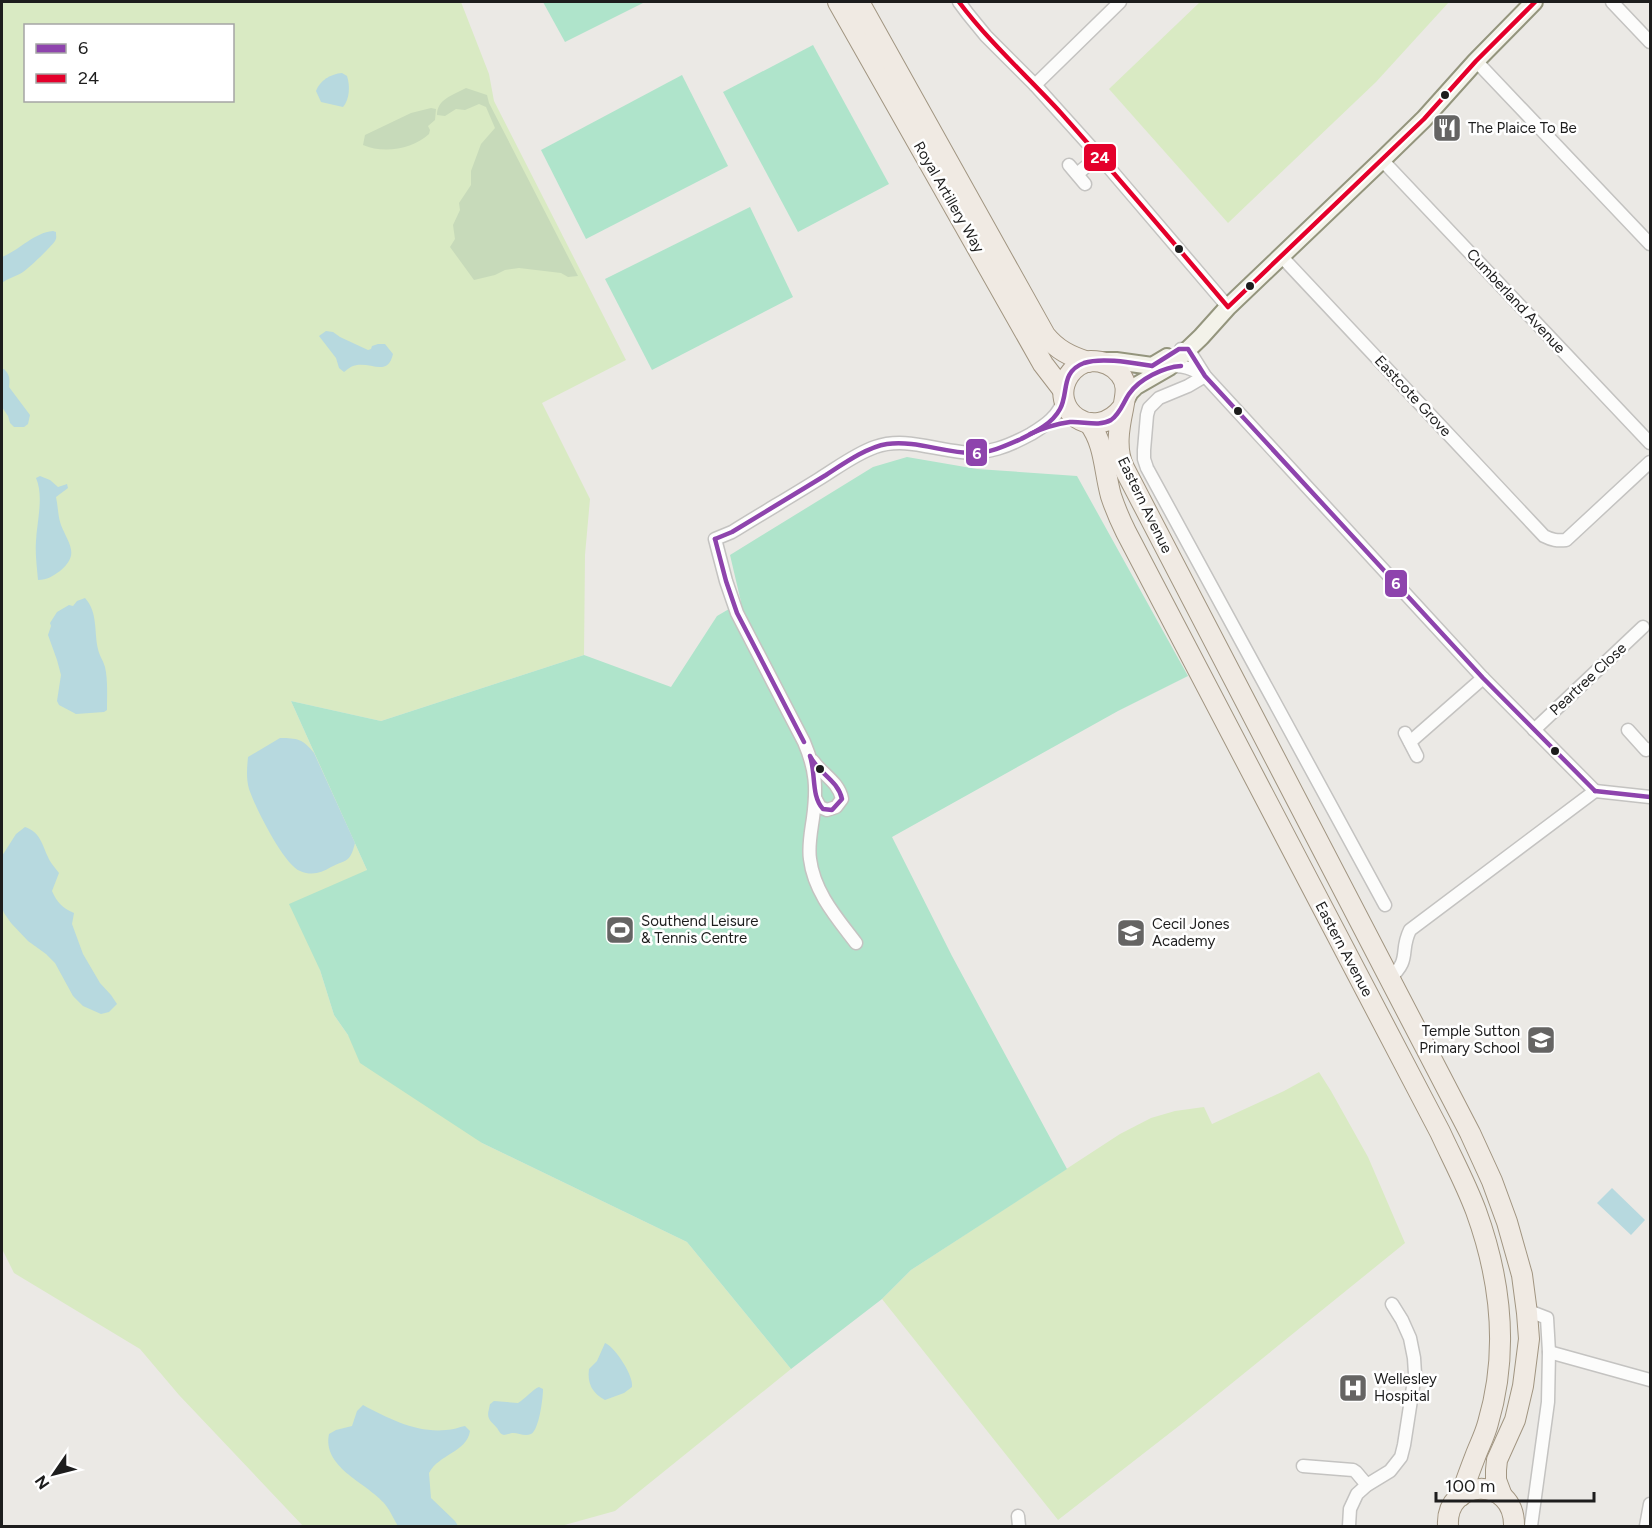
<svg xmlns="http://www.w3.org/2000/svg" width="1652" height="1528" font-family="Figtree,sans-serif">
	<rect width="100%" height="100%" fill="#ebe9e5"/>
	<g fill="#d9eac3" fill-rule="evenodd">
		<path d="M2 2H461L489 74 494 101 626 360 542 403 590 499 585 555 584 655 381 721 291 701 367 870 320 970 334 1015 348 1035 482 1143 687 1242 791 1369 615 1511 561 1526H303L179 1395 140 1349 14 1273 2 1249ZM26 26H232V100H26Z"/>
		<path d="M1200 2H1449L1376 82 1228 223 1109 89Z"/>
		<path d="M1319 1072 1331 1091 1368 1157 1405 1243 1184 1422 1058 1520 882 1299 911 1270 1120 1134 1151 1118 1175 1111 1204 1107 1212 1124 1284 1091Z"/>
	</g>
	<g fill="#c7daba">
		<path d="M466 88 487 95 489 103 578 276 568 277 561 273 519 268 505 270 495 275 474 280 450 247 455 239 453 225 460 210 459 203 471 185V171L481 144 495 128 486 107 479 104 465 110 456 109 445 116 437 115C437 99 453 95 466 88Z"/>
		<path d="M431 108 436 109 435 120 428 126 430 130 429 134C413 149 384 154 363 145L365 135 411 113Z"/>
	</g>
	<g fill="#afe4cb">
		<path d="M543 2H645L565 42Z"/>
		<path d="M813 45 889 184 798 232 723 92Z"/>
		<path d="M682 75 728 166 586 239 541 150Z"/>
		<path d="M750 207 793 297 652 370 605 279Z"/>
		<path d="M907 457 977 469 1077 476 1188 676 1118 711 892 837 952 956 1067 1169 911 1270 882 1299 791 1369 687 1242 482 1143 360 1063 348 1035 334 1015 320 970 289 904 367 870 291 701 381 721 584 655 671 687 717 616 741 602 730 555 873 467Z"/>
	</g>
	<g fill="#b7d9df">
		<path d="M342 73 347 76C350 85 350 99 343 107L321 102 316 91C320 80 331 74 342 73Z"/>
		<path d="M53 231 56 232C56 237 57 237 55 241 51 247 28 269 23 272 17 276 8 278 2 283V257C20 250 33 233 53 231Z"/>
		<path d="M326 331 333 332 340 337 368 350 371 349 372 346 378 344H385L393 354C388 376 373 363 357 365 351 366 348 369 344 372L339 368 336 358 319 336Z"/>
		<path d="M2 369H4C10 375 10 379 9 387L30 415 28 424 24 427H14L10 423 8 416 2 407Z"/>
		<path d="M40 476 50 480 58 487 67 484 68 488 56 497C58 506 58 517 61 525 69 545 80 554 60 571 53 576 47 580 38 580 37 567 35 554 36 541 37 521 44 496 36 478Z"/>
		<path d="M85 598C98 612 94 632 98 649 99 655 103 660 105 667 108 680 107 696 107 710L104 712 76 714 59 705 57 701 61 675 57 660 48 635 51 626 50 623 57 612 69 605 73 606 77 601Z"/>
		<path d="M280 738C297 738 303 739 314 753L355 843C350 863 347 859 331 867 321 873 312 876 300 871 284 865 255 807 249 789 246 778 247 768 248 757Z"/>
		<path d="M25 827C40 832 42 844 48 857 50 862 55 868 59 873L52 891C57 902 62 908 74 913L72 924 83 954 100 983 111 995 117 1004 109 1012 101 1014 83 1006 73 996 55 963 46 954 28 941 11 923 4 913 2 907V856L16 834Z"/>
		<path d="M1612 1188 1645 1220 1631 1235 1597 1203Z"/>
		<path d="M605 1343C615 1347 634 1376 632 1387L624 1393 605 1400C592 1393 587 1383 589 1369L597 1361Z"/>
		<path d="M539 1387 543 1389C543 1398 539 1430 531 1434 525 1437 519 1433 513 1433 511 1433 505 1435 504 1435 500 1434 499 1431 497 1428 491 1421 486 1419 489 1409 491 1402 488 1406 494 1401L518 1403C525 1399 533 1389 539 1387Z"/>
		<path d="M363 1405C389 1419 417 1433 446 1430 453 1430 459 1427 465 1426L470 1431C467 1452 439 1454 429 1473L431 1498 455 1521 458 1526H398C393 1518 389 1508 383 1502 365 1482 322 1467 329 1434L336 1430 352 1426 357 1411Z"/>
	</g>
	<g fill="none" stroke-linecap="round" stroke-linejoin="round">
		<g stroke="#c4c3c1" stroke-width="15">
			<g id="street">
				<path d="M959 2 968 14 986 36 1035 85 1099 156 1228 307"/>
				<path d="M1612 2 1650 42"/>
				<path d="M1476 61 1650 244"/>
				<path d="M1035 85 1120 2"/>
				<path d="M1382 160 1650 443"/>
				<path d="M1069 165 1085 184"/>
				<path d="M1077 174 1099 156"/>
				<path d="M1281 256 1544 536C1552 540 1557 541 1566 540L1650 462"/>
				<path d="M1181 349H1188L1205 376 1483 678 1595 791"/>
				<path d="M1169 367C1182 364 1192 369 1204 375"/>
				<path d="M1205 376 1188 386 1159 398 1149 408 1147 415 1144 450V459L1147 468 1385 905"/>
				<path d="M1534 730 1643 627"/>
				<path d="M1628 730 1646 750 1650 749"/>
				<path d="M1405 733 1417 756"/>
				<path d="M1410 742 1483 678"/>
				<path d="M813 761C822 774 839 782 842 799L836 807 827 810 820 807 815 798"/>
				<path d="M1595 791 1650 797"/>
				<path d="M856 943C837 918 814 892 810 859 808 846 811 832 813 818 817 788 816 770 804 742L737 613 726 581 715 539 732 532C761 514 790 497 819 479 837 468 855 454 875 447 904 437 931 449 961 452 987 455 1009 446 1031 434 1046 425 1059 416 1064 398"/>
				<path d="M1389 979C1412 959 1399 952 1410 930L1595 791"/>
				<path d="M1527 1313H1534L1547 1318 1549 1352 1548 1402 1531 1526"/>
				<path d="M1549 1352 1650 1380"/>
				<path d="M1303 1466 1353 1470 1356 1472 1367 1485"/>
				<path d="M1018 1516 1019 1526"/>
				<path d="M1349 1526 1350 1509 1357 1494 1367 1485 1390 1471 1401 1457 1404 1445 1415 1374 1414 1358 1410 1338 1402 1320 1392 1304"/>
				<path d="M1646 1526 1650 1504"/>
			</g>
		</g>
		<g stroke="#94957d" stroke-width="20">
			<g id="secondary">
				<path d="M1100 361H1116L1152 366 1167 357"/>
				<path d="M1125 401 1130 392 1136 386 1169 367 1178 359 1201 337 1228 307 1382 160 1424 119 1476 61 1534 2"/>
			</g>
		</g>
		<g stroke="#a19581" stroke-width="22">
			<g id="primary">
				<path d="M838 2 1043 364 1063 390"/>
				<path d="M859 2 1045 335C1057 350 1070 356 1088 362"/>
				<path d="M1123 407C1094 445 1047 409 1069 375 1074 368 1082 362 1091 361 1103 361 1113 365 1120 374 1129 385 1125 396 1123 409 1119 428 1115 450 1124 468L1470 1133 1492 1181 1507 1222 1522 1275 1527 1313 1529 1339 1523 1386 1515 1420 1497 1460 1496 1470V1480L1502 1496"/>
				<path d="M1089 423C1105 444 1104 471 1111 496 1115 508 1120 520 1126 532L1440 1132C1452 1158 1466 1184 1476 1211 1501 1280 1509 1352 1488 1423 1485 1435 1479 1446 1475 1457 1470 1470 1465 1483 1461 1496"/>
				<path d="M1448 1526C1445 1478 1515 1475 1514 1526"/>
			</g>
		</g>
		<use href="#street" stroke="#fcfcfb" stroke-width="12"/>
		<use href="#secondary" stroke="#f3f2e9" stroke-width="16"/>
		<use href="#primary" stroke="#f0eae3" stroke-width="20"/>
		<g stroke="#fff" stroke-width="9">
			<g id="bus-1">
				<path d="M1030 434C1043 428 1056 424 1070 422 1083 421 1099 427 1111 420 1120 414 1123 403 1129 394 1139 379 1164 367 1181 366"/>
				<path d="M715 539 732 532C763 513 795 494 826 475 843 464 867 447 887 444 916 440 944 453 973 453 990 453 1005 446 1021 439 1035 432 1052 424 1060 409 1069 393 1060 372 1084 363 1102 357 1133 363 1152 366L1179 349H1188L1205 376 1483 678 1595 791"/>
				<path d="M715 539 726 581 737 613 804 742"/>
				<path d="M810 756C818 773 838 780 842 799L832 810 823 809C811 796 816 774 810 756Z"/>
				<path d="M1595 791 1650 797"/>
			</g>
		</g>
		<g stroke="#fff" stroke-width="9">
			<path id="bus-2" d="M959 2C989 42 1027 76 1061 113 1118 177 1173 242 1228 307L1424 119 1476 61 1535 2"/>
		</g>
		<use href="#bus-1" stroke="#8e44ad" stroke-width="4.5"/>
		<use href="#bus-2" stroke="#e4002b" stroke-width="4.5"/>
	</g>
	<defs>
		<g id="restaurant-square" transform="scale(1.5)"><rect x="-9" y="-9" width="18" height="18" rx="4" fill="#656463" stroke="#fff"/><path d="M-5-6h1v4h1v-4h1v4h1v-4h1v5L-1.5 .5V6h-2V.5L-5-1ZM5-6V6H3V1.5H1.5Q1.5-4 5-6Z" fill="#fff"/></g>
		<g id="stadium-square" transform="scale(1.5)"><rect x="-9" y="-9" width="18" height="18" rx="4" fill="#656463" stroke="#fff"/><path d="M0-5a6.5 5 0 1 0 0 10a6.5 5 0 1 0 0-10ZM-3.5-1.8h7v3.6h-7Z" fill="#fff"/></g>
		<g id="school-square" transform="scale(1.5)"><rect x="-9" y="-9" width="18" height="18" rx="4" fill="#656463" stroke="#fff"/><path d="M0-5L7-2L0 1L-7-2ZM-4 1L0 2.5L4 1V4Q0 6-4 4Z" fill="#fff"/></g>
		<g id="hospital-square" transform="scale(1.5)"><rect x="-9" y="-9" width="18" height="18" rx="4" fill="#656463" stroke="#fff"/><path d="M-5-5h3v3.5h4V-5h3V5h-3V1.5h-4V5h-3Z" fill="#fff"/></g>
	</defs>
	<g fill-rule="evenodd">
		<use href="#restaurant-square" x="1447" y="128"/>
		<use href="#stadium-square" x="620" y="930"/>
		<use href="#school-square" x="1131" y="933"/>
		<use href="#school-square" x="1541" y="1040"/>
		<use href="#hospital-square" x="1353" y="1388"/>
	</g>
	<g fill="#1d1d1d" stroke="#fff" stroke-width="2">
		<circle cx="1445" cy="95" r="5"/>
		<circle cx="1179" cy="249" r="5"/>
		<circle cx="1250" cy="286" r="5"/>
		<circle cx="1238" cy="411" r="5"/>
		<circle cx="1555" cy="751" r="5"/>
		<circle cx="820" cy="769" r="5"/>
	</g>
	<g text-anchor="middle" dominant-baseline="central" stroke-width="5" stroke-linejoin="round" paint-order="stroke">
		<g font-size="15" fill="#1d1d1d" stroke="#fff" text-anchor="start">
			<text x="1468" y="128">The Plaice To Be</text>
			<text x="641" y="921">Southend Leisure<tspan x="641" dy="17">&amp; Tennis Centre</tspan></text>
			<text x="1152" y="924">Cecil Jones<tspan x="1152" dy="17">Academy</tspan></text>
			<text x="1520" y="1031" text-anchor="end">Temple Sutton<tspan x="1520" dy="17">Primary School</tspan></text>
			<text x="1374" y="1379">Wellesley<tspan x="1374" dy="17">Hospital</tspan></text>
		</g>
		<g font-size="15" fill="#1d1d1d" stroke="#fff">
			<text transform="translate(949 197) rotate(60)">Royal Artillery Way</text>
			<text transform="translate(1516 301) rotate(47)">Cumberland Avenue</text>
			<text transform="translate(1413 396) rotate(47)">Eastcote Grove</text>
			<text transform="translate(1145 505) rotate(64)">Eastern Avenue</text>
			<text transform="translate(1588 679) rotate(-43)">Peartree Close</text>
			<text transform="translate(1344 949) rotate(62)">Eastern Avenue</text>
		</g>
	</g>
	<g stroke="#fff" stroke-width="2">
		<rect x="1083" y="143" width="34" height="29" rx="6" fill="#e4002b"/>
		<rect x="965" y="438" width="23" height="29" rx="6" fill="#8e44ad"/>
		<rect x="1384" y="569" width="24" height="29" rx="6" fill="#8e44ad"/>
	</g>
	<g font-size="16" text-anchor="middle" font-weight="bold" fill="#fff">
		<text x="1100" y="163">24</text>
		<text x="977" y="459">6</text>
		<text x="1396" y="589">6</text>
	</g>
	<rect width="1652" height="1528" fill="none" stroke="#1d1d1d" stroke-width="6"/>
	<rect x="24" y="24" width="210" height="78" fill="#ffffff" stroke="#a5a5a5" stroke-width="1.5"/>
	<rect x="36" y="44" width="30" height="9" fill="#8e44ad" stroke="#a5a5a5" stroke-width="1.5"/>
	<text x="78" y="54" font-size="18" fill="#1d1d1d">6</text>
	<rect x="36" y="74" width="30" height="9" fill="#e4002b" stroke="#a5a5a5" stroke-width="1.5"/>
	<text x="78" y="84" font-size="18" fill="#1d1d1d">24</text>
	<g transform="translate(54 1474) rotate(235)" stroke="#ffffff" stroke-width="4.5" paint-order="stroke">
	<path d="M0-4.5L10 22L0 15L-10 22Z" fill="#1d1d1d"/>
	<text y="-9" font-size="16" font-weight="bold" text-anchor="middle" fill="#1d1d1d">N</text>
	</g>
	<path d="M1436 1492v9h158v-9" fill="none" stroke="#1d1d1d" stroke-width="3"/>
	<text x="1445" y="1492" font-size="18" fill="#1d1d1d" stroke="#ffffff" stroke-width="4.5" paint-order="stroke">100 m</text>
</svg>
